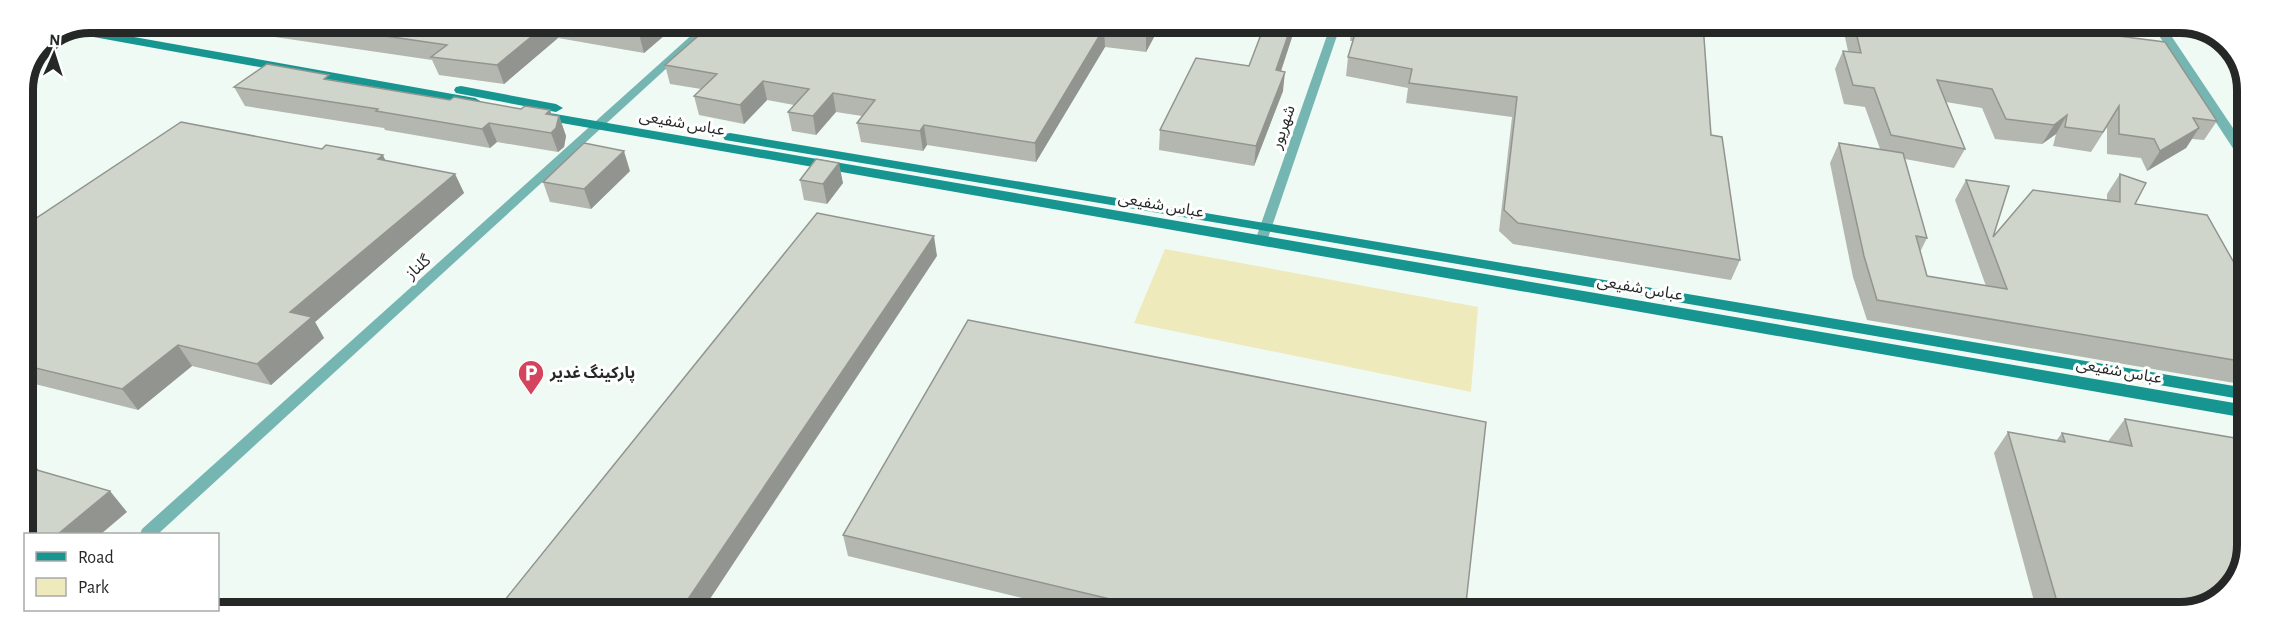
<svg xmlns="http://www.w3.org/2000/svg" width="2270" height="635" font-family="'Alegreya Sans','Noto Sans Arabic',sans-serif">
	<rect width="100%" height="100%" fill="#f0faf4"/>
	<path fill="#efeabc" d="M1165 249 1478 307 1471 392 1134 323Z"/>
	<g fill="none" stroke-linecap="round" stroke-linejoin="round">
		<g fill="#76b6b2" fill-rule="evenodd">
			<path d="M705 23H716L158 534H140L142 529Z"/>
			<path d="M1331 24H1341L1267 241 1265 244H1257L1255 241Z"/>
		</g>
		<g fill="#76b6b2" fill-rule="evenodd">
			<path d="M2152 25H2164L2247 149V163L2240 159Z"/>
			<path d="M63 34 62 39 41 46 42 42Z"/>
		</g>
		<g fill="#179691" fill-rule="evenodd">
			<path d="M78 27 475 98 482 102 475 106 66 32Z"/>
			<path d="M461 86 556 104 563 108 556 112 456 93 454 90 456 87Z"/>
			<path d="M538 111 2246 405V418L533 118 531 115Z"/>
			<path d="M730 133 2246 388V400L1266 231 725 140 723 137 725 134Z"/>
		</g>
	</g>
	<g fill="#b3b7af">
		<path d="M179 23H670L672 29 644 53 558 38 504 84 439 75 432 60Z"/>
		<path d="M713 23 1161 24 1146 52 1105 47 1036 162 927 145 923 151 861 142 857 123 862 116 836 112 816 135 792 131 788 112 794 105 767 100 744 124 699 115 694 96 701 89 670 84 665 65Z"/>
		<path d="M1265 24H1307L1306 29 1295 28 1281 71 1283 91 1254 166 1159 150 1160 130 1249 66Z"/>
		<path d="M1352 24H1703L1711 135 1740 260 1731 280 1513 244 1499 231 1512 117 1406 103 1408 88 1346 76 1348 57 1353 41H1350Z"/>
		<path d="M1842 24 2032 25 2217 121 2204 140 2192 139 2186 148 2147 171 2141 158 2107 154V127L2091 152 2053 146 2056 134 2042 144 1995 139 1982 108 1946 102 1965 149 1954 168 1905 159 1927 238 1920 252 1927 276 1986 286 1955 200 1966 180 1993 237 2107 200V194L2120 174 2135 204 2246 284V385L1867 320 1853 277 1830 163 1839 143 1880 149 1865 107 1844 104 1835 69 1843 51H1848Z"/>
		<path d="M332 80 450 100 521 109 550 110 551 115 559 116 566 136 564 147 558 152 497 142 490 148 385 130 384 128 245 106 234 87Z"/>
		<path d="M385 161 455 174 464 193 315 322 324 338 271 385 192 366 138 410 23 381V227Z"/>
		<path d="M630 171 591 209 550 202 543 182Z"/>
		<path d="M800 180 843 183 827 204 804 200Z"/>
		<path d="M2247 236V257L2239 246Z"/>
		<path d="M2125 419 2180 612H2037L1994 453 2008 432 2056 441 2062 433 2109 442V440Z"/>
		<path d="M843 535 1465 612 1076 611 848 556Z"/>
	</g>
	<g fill="#92958f">
		<path d="M548 23H553L558 38 504 84 497 65Z"/>
		<path d="M652 23H670L672 29 644 53 639 34Z"/>
		<path d="M1151 24H1161L1146 52V34Z"/>
		<path d="M1292 24H1296L1295 28 1275 89 1276 70Z"/>
		<path d="M1104 28 1105 47 1036 162 1035 143Z"/>
		<path d="M1285 72 1283 91 1254 166 1256 146Z"/>
		<path d="M763 81 767 100 744 124 740 105Z"/>
		<path d="M833 93 836 112 816 135 813 116Z"/>
		<path d="M550 110 556 128 559 116 566 136 564 147 558 152 551 133 546 114Z"/>
		<path d="M2067 115 2056 134 2042 144 2054 125Z"/>
		<path d="M489 123 497 142 490 148 482 129Z"/>
		<path d="M924 125 927 145 923 151 920 131Z"/>
		<path d="M2199 128 2186 148 2147 171 2160 151Z"/>
		<path d="M624 151 630 171 591 209 584 189Z"/>
		<path d="M383 155 392 175 378 159Z"/>
		<path d="M839 163 843 183 827 204 823 184Z"/>
		<path d="M455 174 464 193 315 322 324 338 271 385 257 364 290 312Z"/>
		<path d="M934 236 937 256 702 611H680Z"/>
		<path d="M178 345 192 366 138 410 122 389Z"/>
		<path d="M30 460 48 481 23 467V466Z"/>
		<path d="M110 491 127 512 101 534H58Z"/>
	</g>
	<g fill="#d0d5cc" stroke="#92958f" stroke-width="1.5">
		<path d="M296 23H548L497 65 431 57 447 45Z"/>
		<path d="M571 23H652L639 34Z"/>
		<path d="M713 23 1151 24 1146 34 1104 28 1035 143 924 125 920 131 857 123 875 100 833 93 813 116 788 112 809 89 763 81 740 105 694 96 717 74 665 65Z"/>
		<path d="M1265 24H1292L1276 70 1285 72 1256 146 1160 130 1196 58 1249 66Z"/>
		<path d="M1358 24H1703L1711 135 1722 137 1740 260 1518 223 1504 210 1517 97 1409 83 1412 69 1348 57Z"/>
		<path d="M1854 24 2032 25 2165 42 2217 121 2193 118 2199 128 2160 151 2154 139 2119 134V106L2103 132 2065 127 2067 115 2054 125 2006 119 1992 89 1937 80 1965 149 1891 135 1874 88 1853 85 1843 51 1861 53Z"/>
		<path d="M267 64 329 75 324 79 450 100 454 97 521 109 525 106 550 110 546 114 559 116 556 128 551 133 489 123 482 129 376 111 378 109 234 87Z"/>
		<path d="M181 122 322 149 326 145 383 155 378 159 455 174 290 312 312 317 257 364 178 345 122 389 23 365V227Z"/>
		<path d="M584 143 624 151 584 189 543 182Z"/>
		<path d="M1839 143 1903 153 1927 238 1916 236 1927 276 2007 289 1966 180 2009 186 1993 237 2033 190 2120 202V174L2146 183 2135 204 2207 215 2246 284V362L1877 300 1864 256Z"/>
		<path d="M816 159 839 163 823 184 800 180Z"/>
		<path d="M817 213 934 236 680 611H496Z"/>
		<path d="M968 320 1486 422 1465 612 1160 611 843 535Z"/>
		<path d="M2125 419 2246 440 2245 562 2221 598 2180 612H2060L2008 432 2065 442 2062 433 2132 446Z"/>
		<path d="M23 458 30 460 23 466Z"/>
		<path d="M23 466 110 491 58 534H26V556L23 550Z"/>
	</g>
	<defs>
		<g id="parking-pin" transform="scale(1.35)"><path d="M0 17L-7.5 6A9.5 9.5 0 1 1 7.5 6Z" fill="#d4445d" stroke="#fff"/><path d="M-3.5-5.5H1a3.5 3.5 0 0 1 0 7H-1V5.5H-3.5ZM-1-3.4V-.6H.8a1.4 1.4 0 0 0 0-2.8Z" fill="#fff"/></g>
	</defs>
	<g fill-rule="evenodd">
		<use href="#parking-pin" x="531" y="373"/>
	</g>
	<g text-anchor="middle" dominant-baseline="central" stroke-width="6" stroke-linejoin="round" paint-order="stroke">
		<g font-size="16" fill="#252826" stroke="#fff">
			<text transform="translate(682 123) rotate(10)">عباس شفیعی</text>
			<text transform="translate(1283 127) rotate(-71)">شهریور</text>
			<text transform="translate(1161 205) rotate(10)">عباس شفیعی</text>
			<text transform="translate(418 267) rotate(-42)">گلناز</text>
			<text transform="translate(1640 288) rotate(10)">عباس شفیعی</text>
			<text transform="translate(2119 371) rotate(10)">عباس شفیعی</text>
		</g>
		<g font-size="16" font-weight="bold" fill="#252826" stroke="#fff" text-anchor="start">
			<text x="550" y="373">پارکینگ غدیر</text>
		</g>
	</g>
	<path d="M0 0H2270V635H0ZM90 33H2180A57 57 0 0 1 2237 90V545A57 57 0 0 1 2180 602H90A57 57 0 0 1 33 545V90A57 57 0 0 1 90 33Z" fill="#fff" fill-rule="evenodd"/>
	<path fill="none" stroke="#252826" stroke-width="8" d="M90 33H2180A57 57 0 0 1 2237 90V545A57 57 0 0 1 2180 602H90A57 57 0 0 1 33 545V90A57 57 0 0 1 90 33Z"/>
	<rect x="24" y="533" width="195" height="78" fill="#ffffff" stroke="#a8a9a8" stroke-width="1.5"/>
	<rect x="36" y="552" width="30" height="9" fill="#179691" stroke="#a8a9a8" stroke-width="1.5"/>
	<text x="78" y="563" font-size="18" fill="#252826">Road</text>
	<rect x="36" y="578" width="30" height="18" fill="#efeabc" stroke="#a8a9a8" stroke-width="1.5"/>
	<text x="78" y="593" font-size="18" fill="#252826">Park</text>
	<g transform="translate(54 54) rotate(3)" stroke="#ffffff" stroke-width="4.5" paint-order="stroke">
	<path d="M0-4.5L10 22L0 15L-10 22Z" fill="#252826"/>
	<text y="-9" font-size="16" font-weight="bold" text-anchor="middle" fill="#252826">N</text>
	</g>
</svg>
